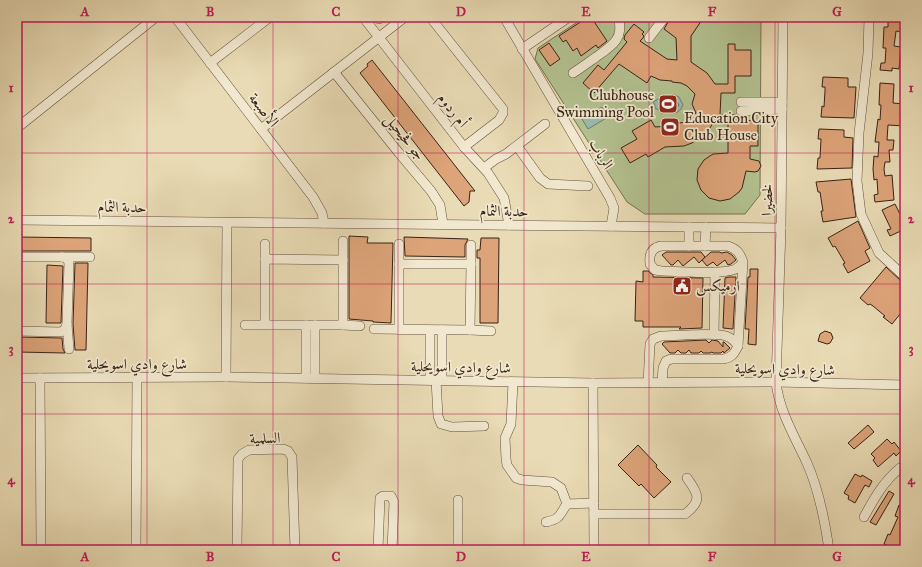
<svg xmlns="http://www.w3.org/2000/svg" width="922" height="567" font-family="'IM FELL Great Primer',Amiri,serif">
	<rect width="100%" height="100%" fill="#e9dbb5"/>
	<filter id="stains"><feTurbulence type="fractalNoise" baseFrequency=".005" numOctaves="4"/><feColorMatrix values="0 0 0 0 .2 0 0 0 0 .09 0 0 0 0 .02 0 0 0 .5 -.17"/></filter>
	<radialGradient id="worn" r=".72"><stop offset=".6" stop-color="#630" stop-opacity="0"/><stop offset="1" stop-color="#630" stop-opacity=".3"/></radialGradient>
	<path fill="#b3c190" stroke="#767253" d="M585 17H761L760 195 745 214H645L627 202 535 59 538 48Z"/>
	<g fill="#97bbae" stroke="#717e71">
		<path d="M674 95 679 97 683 105C679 114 675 114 667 111L663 113H661L659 110 655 108V105L653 102 660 98 661 96 664 98Z"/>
		<path d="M602 107 608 117 588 129 582 119Z"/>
	</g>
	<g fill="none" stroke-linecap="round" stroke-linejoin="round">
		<path stroke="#686e62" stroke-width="1" d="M675 99 679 105 676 109 667 107H663L660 105 662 102Z"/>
	</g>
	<g fill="#dda379" stroke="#382216">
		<path d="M588 17H591L607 41 598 48 596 45 581 56 577 48 573 51 566 40 563 42 559 36Z"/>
		<path d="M671 17H704L691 36V62L707 73 715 84H728V44H735V50H751V76H735V93H721L720 115H736V120L758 121V146H750V159L759 161 761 166 758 171 755 172 746 171 742 188 739 192 730 199 720 201 709 198 701 190 697 180 698 169 704 160 713 154 728 153V124L713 123 706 134 692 143 684 146 665 147 648 157 646 154 630 163 621 148 637 139 632 131 651 120 655 127 670 126V123H680L685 122 696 113 692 104 695 94 687 86 681 83 672 82V81L660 80 651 76 647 83 619 64 594 93 583 83 598 65 604 70 627 42 624 39 625 35 634 24 644 32 642 34 644 36 643 38 640 41 667 59 677 60 676 38 664 29Z"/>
		<path d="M888 17H903L902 32 896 31 895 39 894 46 901 47 899 69 892 68V71L880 70 881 63H885L886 48H883L884 27H888Z"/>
		<path d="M549 43 560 59 550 66 539 50Z"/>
		<path d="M372 60 475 191H470L469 202 464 206 360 73 368 66 367 64Z"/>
		<path d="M823 77 848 78V87H856L854 118 821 117 822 106 824 107 825 91V87H822Z"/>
		<path d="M880 83 894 84 893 103 905 104V126L888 125 887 140H894L893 150H889L890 162H885L884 169 885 176 892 175 894 200 875 202 874 195 878 194 877 179 874 180 873 169 874 156 878 157 879 142H875L878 119 880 120 881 105H879Z"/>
		<path d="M819 129 844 130V137L853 138 852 168 817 169 818 158H820L821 139H818Z"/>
		<path d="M851 179 856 217 823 222 821 211H823L820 192H818L816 182Z"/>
		<path d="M895 204 905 224V229L890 236 887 230 891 229 882 210Z"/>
		<path d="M858 221 870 248 865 251 870 261 848 273 843 264 845 263 835 246 833 247 828 238Z"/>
		<path d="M349 236 368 237 367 243H393L391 323 373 322V321L349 319Z"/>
		<path d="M18 237 91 238V251H18Z"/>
		<path d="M404 237 468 239 465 245V257L405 256Z"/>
		<path d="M481 238H499L498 323H480V258H477V250H480Z"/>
		<path d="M666 252H701L705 257 699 263 694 257 683 266 678 260 673 265H671L662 255Z"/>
		<path d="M711 252H720L721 253 727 252 732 255 736 260 731 264 728 265 725 260 717 266 713 262 707 266 702 260Z"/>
		<path d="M75 263H88L86 350H75L73 324Z"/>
		<path d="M47 265 63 266 61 323H46Z"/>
		<path d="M886 267 901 281 905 283V308L892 324 883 317 885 316 873 306 870 304 868 305 860 298Z"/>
		<path d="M750 269H758L756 345 748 344 749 329H745L748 277H750Z"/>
		<path d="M643 271H648L653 275V277L703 278 702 328 679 329 681 327H643V321H635L636 281 643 282Z"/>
		<path d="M729 277H736L733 329 723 328 725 278Z"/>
		<path d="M825 331 831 333 833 338 830 343 827 344 818 341 820 334Z"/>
		<path d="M17 337 62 338 63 349 65 353 17 352Z"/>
		<path d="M706 340 709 343 712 340 718 341 723 347V342H724L730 348 724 353 723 351 721 353H713L712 352 710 353H703L701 351 699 353H691L689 350 686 353H681L678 350 675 353H670L662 344 664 342Z"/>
		<path d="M868 425 874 432 854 449 848 443Z"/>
		<path d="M887 439 892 444 894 442 901 451 896 456 894 453 878 467 873 460 875 458 871 454Z"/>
		<path d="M638 445 657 465 656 467 671 482 654 498 641 484 639 486 618 465Z"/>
		<path d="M855 474 861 477 862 475 872 481 869 487 865 485 855 503 848 499 849 496 844 493Z"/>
		<path d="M889 491 894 494 876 525 870 522Z"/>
		<path d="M905 500V550H898L884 544 888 534 890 535 898 517 895 516 899 505 902 506Z"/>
	</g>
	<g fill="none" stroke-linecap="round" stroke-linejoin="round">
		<g stroke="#64503e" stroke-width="10">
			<g id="minor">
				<path d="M175 17 313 197 322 213 324 223"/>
				<path d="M363 17 464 147 488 173 504 198 509 225"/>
				<path d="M378 17 379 19"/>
				<path d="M430 17 503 109V113L499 120 464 147"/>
				<path d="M504 17 610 198 614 208 611 226"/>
				<path d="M783 17 781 228 776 382C779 411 795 437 807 463 819 490 825 521 829 550"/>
				<path d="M869 17 868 53 859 133 857 181 861 214 879 253 905 277"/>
				<path d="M649 38 665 17"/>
				<path d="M522 49 569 17"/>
				<path d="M210 63 270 17"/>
				<path d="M334 72 399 153 431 191 440 205 443 224"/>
				<path d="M573 73C581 68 589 62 596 57 612 46 625 38 618 17"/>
				<path d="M741 102H782"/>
				<path d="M741 111 782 109"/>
				<path d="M17 128 156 17"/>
				<path d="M261 129 405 17"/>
				<path d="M517 146 540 178 548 184 588 186"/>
				<path d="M484 168 496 159 506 154 545 124"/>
				<path d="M17 220 781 228"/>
				<path d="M689 227V246"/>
				<path d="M265 244V259"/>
				<path d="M705 246 706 227"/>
				<path d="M17 257H62L66 258 69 262 67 324 65 329 61 332 17 331"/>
				<path d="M62 257H90"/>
				<path d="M343 260V241"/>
				<path d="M399 264V244"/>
				<path d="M471 264V245"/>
				<path d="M67 324 69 349"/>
				<path d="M245 325H343V260L265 259V325"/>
				<path d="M343 325 360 326"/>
				<path d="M374 329 470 330 471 264H399V330"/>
				<path d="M470 330 491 331"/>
				<path d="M714 335 715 272"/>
				<path d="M226 377 227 223"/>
				<path d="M17 378 226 377 593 383 776 382 905 385"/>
				<path d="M40 378 41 550"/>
				<path d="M306 378V325"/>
				<path d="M315 378V325"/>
				<path d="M430 380V330"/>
				<path d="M436 380 438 416 441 424 452 427 484 426"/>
				<path d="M442 380V330"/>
				<path d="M513 382 511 424 505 438 506 459 507 465 516 478 522 480 552 482 561 488 567 504C559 515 561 519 546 522"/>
				<path d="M593 383 594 550"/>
				<path d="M648 383 650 344 653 339 661 336C678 336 712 332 726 336 732 338 735 341 738 346"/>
				<path d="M662 383 663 368 666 361 671 359H724C732 357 734 354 738 346L743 262C740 253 737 249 728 246H661C651 248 649 255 650 264L655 270 662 271C681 271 716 275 733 270 737 269 740 266 743 262"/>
				<path d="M458 500V550"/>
				<path d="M567 504 594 503"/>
				<path d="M594 514H685C703 501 698 493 687 478"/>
				<path d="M864 517C874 499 883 482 900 468L905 474"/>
				<path d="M136 550 137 378"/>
				<path d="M237 550 238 459 242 454 249 450 283 449 288 451 292 457 295 550"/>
				<path d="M378 550 380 498 383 496H391L394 502 392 550"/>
			</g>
		</g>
		<use href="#minor" stroke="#f1e8cf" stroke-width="9"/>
	</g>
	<path fill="none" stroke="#c2185b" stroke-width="1" stroke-opacity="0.55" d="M147 17V550M273 17V550M398 17V550M524 17V550M649 17V550M775 17V550M17 153H905M17 284H905M17 414H905"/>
	<defs>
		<g id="stadium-square" transform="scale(1)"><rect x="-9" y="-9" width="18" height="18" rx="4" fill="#8f2418" stroke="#f1e8cf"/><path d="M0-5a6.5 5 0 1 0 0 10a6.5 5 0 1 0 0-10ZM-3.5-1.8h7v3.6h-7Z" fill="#fff"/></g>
		<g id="civic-square" transform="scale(1)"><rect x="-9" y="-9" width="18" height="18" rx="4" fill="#8f2418" stroke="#f1e8cf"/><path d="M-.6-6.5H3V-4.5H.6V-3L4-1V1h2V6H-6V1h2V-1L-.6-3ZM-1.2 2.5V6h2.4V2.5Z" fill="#fff"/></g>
	</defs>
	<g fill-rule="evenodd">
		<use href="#stadium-square" x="668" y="104"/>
		<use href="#stadium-square" x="670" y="127"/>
		<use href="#civic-square" x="682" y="286"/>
	</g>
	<g text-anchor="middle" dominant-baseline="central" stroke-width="3.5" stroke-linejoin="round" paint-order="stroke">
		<g font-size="15" fill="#382216" stroke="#f1e8cf" text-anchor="start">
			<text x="654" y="95" text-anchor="end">Clubhouse<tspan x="654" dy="17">Swimming Pool</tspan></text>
			<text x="684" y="118">Education City<tspan x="684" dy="17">Club House</tspan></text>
			<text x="696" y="286">ارميكس</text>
		</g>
		<g font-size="15" fill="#382216" stroke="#f1e8cf">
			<text transform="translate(264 110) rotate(52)">الأصبعة</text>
			<text transform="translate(453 110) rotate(52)">أم ردوم</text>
			<text transform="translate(405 137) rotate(51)">جو فحيحيل</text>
			<text transform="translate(601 154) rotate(59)">الرباب</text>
			<text transform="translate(767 200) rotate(-89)">لخضيرا</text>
			<text transform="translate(122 207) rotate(1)">حدبة الثمام</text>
			<text transform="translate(504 211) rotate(1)">حدبة الثمام</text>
			<text x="137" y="364">شارع وادي اسويحلية</text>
			<text transform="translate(461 367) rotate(1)">شارع وادي اسويحلية</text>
			<text transform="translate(785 369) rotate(1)">شارع وادي اسويحلية</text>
			<text transform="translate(265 438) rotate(-2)">السلمية</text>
		</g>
	</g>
	<rect width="922" height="567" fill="none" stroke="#e9dbb5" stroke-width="44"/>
	<rect x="22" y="22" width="878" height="523" fill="none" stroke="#c2185b" stroke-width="1.5"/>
	<g font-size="13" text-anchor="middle" font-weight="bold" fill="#c2185b">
		<text x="85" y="16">A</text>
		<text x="210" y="16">B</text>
		<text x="336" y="16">C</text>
		<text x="461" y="16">D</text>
		<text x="586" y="16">E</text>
		<text x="712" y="16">F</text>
		<text x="837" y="16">G</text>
		<text x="11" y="92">1</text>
		<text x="911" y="92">1</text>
		<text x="11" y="223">2</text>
		<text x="911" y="223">2</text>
		<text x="11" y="353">3</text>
		<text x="911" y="353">3</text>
		<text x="11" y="484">4</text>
		<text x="911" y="484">4</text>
		<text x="85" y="561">A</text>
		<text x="210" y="561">B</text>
		<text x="336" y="561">C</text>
		<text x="461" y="561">D</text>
		<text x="586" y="561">E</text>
		<text x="712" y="561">F</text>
		<text x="837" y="561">G</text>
	</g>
	<rect width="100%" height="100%" filter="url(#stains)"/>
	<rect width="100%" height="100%" fill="url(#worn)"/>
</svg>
